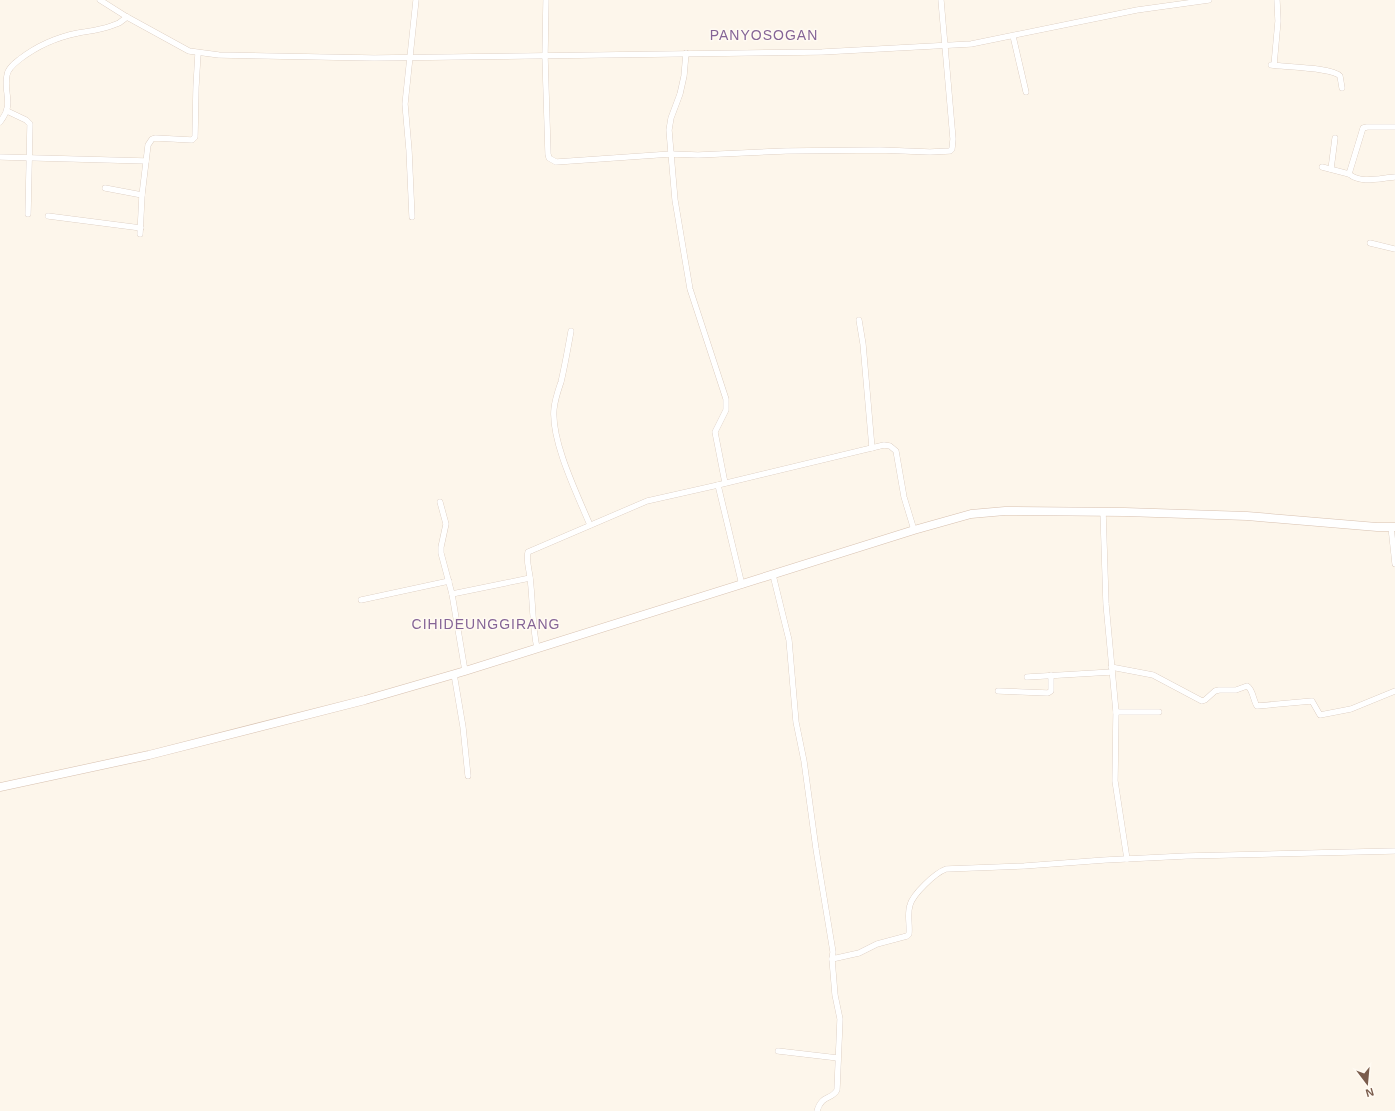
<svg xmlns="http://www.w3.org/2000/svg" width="1395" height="1111" font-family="Arial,sans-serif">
	<rect width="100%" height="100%" fill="#fdf6eb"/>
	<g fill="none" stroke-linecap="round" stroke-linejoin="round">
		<g stroke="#d1beaf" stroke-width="6">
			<g id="minor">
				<path d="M100 0 127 17 189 51 219 55 374 58 822 52 971 44 1137 10 1209 0"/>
				<path d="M546 0 545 56 548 154 549 158 556 162 671 154 698 155 786 151 880 150 930 152 950 151 952 149 953 139 941 0"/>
				<path d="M1013 36 1026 92"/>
				<path d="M686 53 684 76 680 94 671 118 669 130 675 200 690 289 726 399V410L715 432 725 483"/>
				<path d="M1271 65C1284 67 1332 67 1340 76L1342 88"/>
				<path d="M1274 65 1278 21 1277 0"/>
				<path d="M7 111 26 120 30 124 28 214"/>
				<path d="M0 122C15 103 3 94 7 75 8 68 15 63 20 59 37 46 58 37 78 33 89 31 100 30 111 26L119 23 127 17"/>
				<path d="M0 157 146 161"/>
				<path d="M1322 167 1349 174 1363 128 1367 127H1395"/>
				<path d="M1331 169 1335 138"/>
				<path d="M1349 174C1361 184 1380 178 1395 177"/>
				<path d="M105 188 142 195"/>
				<path d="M48 216 141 228"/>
				<path d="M412 217 409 150 405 104 416 0"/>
				<path d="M140 234 142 195 148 145 152 139 155 138 192 140 195 137 196 87 198 53"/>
				<path d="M1370 243 1395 249"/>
				<path d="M859 320 863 344 872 448"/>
				<path d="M571 331C568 348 565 365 561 382 558 391 555 399 554 409 551 441 577 494 590 525"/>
				<path d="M718 485 742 585"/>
				<path d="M440 502 446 524 441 547V553L452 594 465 671"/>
				<path d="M1103 511 1106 604 1116 712 1115 781 1127 859"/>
				<path d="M1391 527 1395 564"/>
				<path d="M773 575 789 640 796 722 804 761 816 849 833 952 832 959 859 953 877 944 907 936 909 934C910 924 907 914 910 905 913 894 935 873 946 869L1024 866 1105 860 1186 856 1395 851"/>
				<path d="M452 594 530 578"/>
				<path d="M361 600 449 581"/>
				<path d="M537 648C532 625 533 601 530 577 529 569 526 560 528 552L647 501 718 485 884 445 890 446 896 451 904 497 914 530"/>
				<path d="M1111 667 1153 675 1202 701 1205 700 1215 691 1219 690H1236L1247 686C1253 689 1253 700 1257 706L1312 701 1320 715 1351 709 1395 691"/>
				<path d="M454 674 463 727 468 776"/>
				<path d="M1027 677 1112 672"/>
				<path d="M998 691 1048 693 1051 691V675"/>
				<path d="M1116 712H1159"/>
				<path d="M778 1051 838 1058"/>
				<path d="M817 1111C822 1094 832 1100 837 1090L840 1019 835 995 832 959"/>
			</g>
		</g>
		<g stroke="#d7c0af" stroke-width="9">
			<path id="secondary" d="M0 787 149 755 365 700 465 671 914 530 971 514 1005 511 1125 512 1247 516 1377 527H1395"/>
		</g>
		<use href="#minor" stroke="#fff" stroke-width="5.5"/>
		<use href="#secondary" stroke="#fff" stroke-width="8"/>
	</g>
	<g text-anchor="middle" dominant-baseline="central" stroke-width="3" stroke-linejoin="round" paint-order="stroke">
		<g font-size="14" letter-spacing="1" fill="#856496" stroke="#fffaf2">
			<text x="764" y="35">PANYOSOGAN</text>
			<text x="486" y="624">CIHIDEUNGGIRANG</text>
		</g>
	</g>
	<g transform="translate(1367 1083) rotate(164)" stroke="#fffaf2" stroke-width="3" paint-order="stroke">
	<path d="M0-3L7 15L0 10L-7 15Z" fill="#7a5c4c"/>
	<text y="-6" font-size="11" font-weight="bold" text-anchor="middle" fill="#7a5c4c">N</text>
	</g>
</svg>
